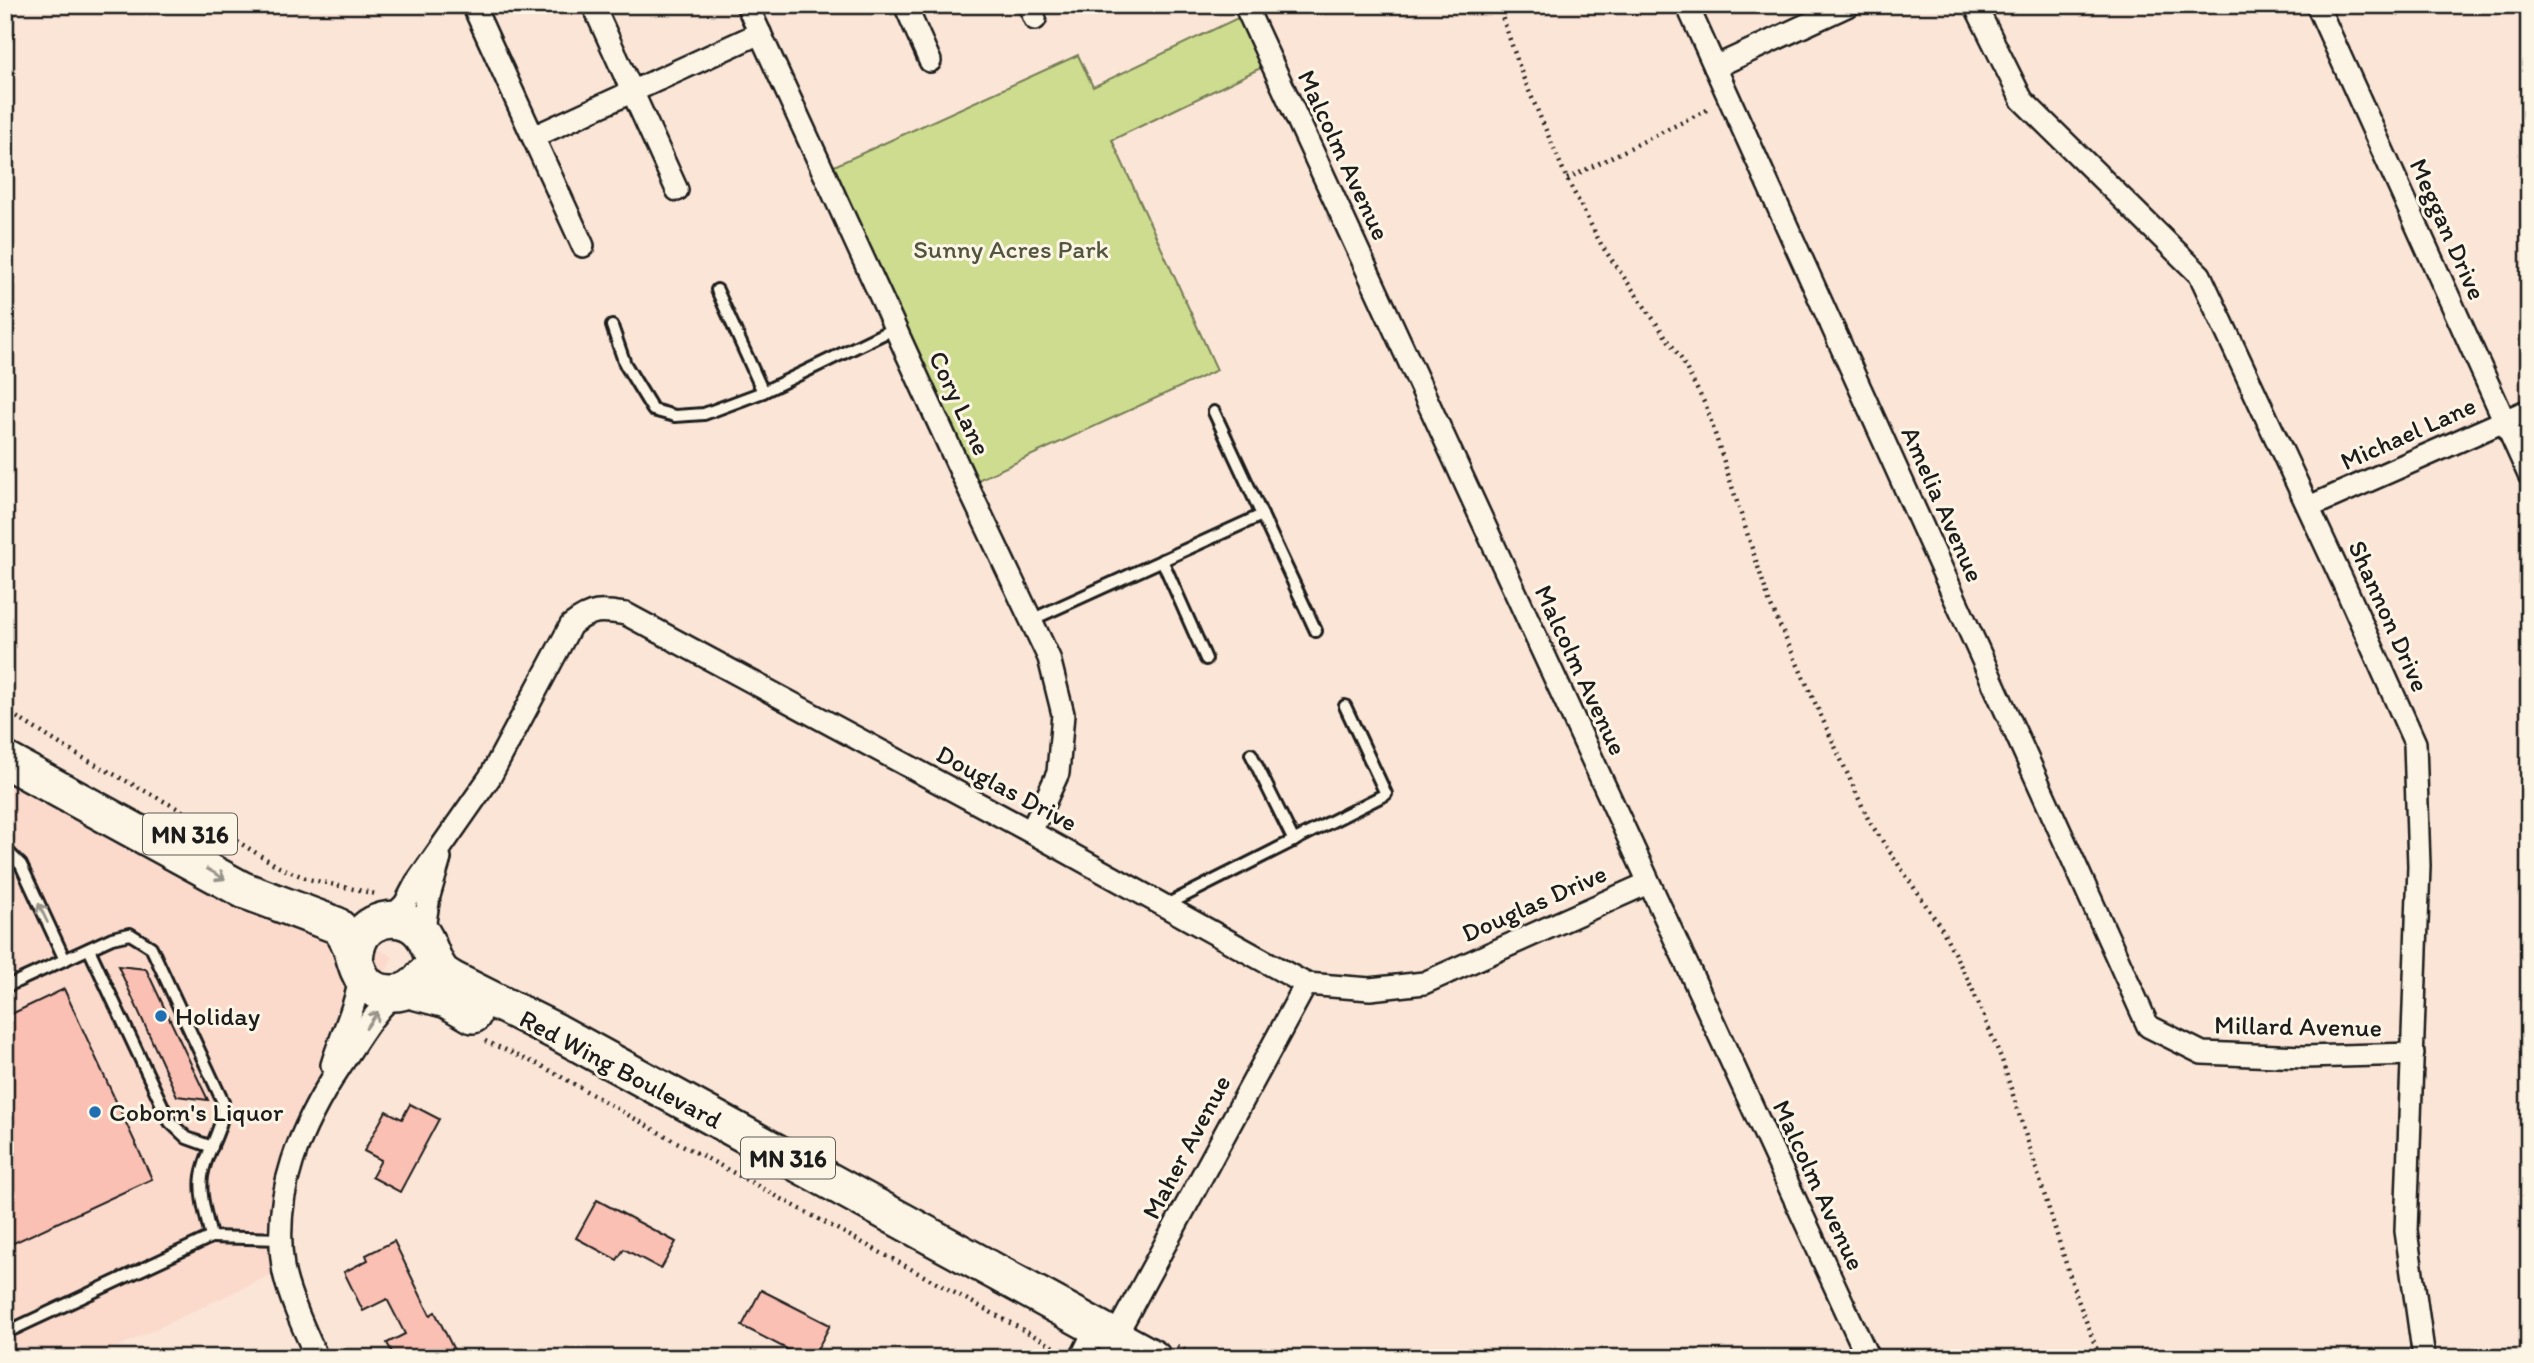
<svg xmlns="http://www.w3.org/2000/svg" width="2534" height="1363" font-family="Itim,sans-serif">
	<rect width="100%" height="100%" fill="#fbe5d6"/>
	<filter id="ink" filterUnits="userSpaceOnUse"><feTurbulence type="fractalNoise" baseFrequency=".0143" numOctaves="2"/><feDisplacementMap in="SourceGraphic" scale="14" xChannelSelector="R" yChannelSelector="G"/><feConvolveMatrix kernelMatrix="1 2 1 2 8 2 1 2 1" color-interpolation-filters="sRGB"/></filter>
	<g filter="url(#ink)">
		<path fill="#fbdacc" d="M5 748 393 957 302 1132 283 1269 94 1358H5Z"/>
		<path fill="#cddc8f" stroke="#747c56" stroke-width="2" d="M1248 13 1271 63 1112 140 1217 370 967 485 823 171 1078 55 1093 87Z"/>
		<g fill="#fac0b3" stroke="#1c1c1c" stroke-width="2">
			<path d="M118 966 146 969 208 1100 177 1096Z"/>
			<path d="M64 989 152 1179 5 1247V1017Z"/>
			<path d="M410 1104 439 1119 400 1192 372 1177 381 1160 364 1151 386 1111 402 1119Z"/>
			<path d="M597 1200 676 1242 661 1269 624 1249 617 1260 576 1238Z"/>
			<path d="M394 1241 430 1315 435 1312 458 1358H395L387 1343 405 1334 387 1299 363 1311 344 1272 368 1260 366 1255Z"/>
			<path d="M761 1290 830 1325 813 1358H804L742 1326Z"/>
		</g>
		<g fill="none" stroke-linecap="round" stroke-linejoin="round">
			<g stroke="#1c1c1c" stroke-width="16">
				<g id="lane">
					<path d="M717 290 763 392"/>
					<path d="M612 326 625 364 653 410 675 416 704 414 763 392 895 328"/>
					<path d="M1214 412 1316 631"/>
					<path d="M1162 560 1206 659"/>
					<path d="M1031 620 1262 515"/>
					<path d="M1251 754 1294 841"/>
					<path d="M5 849 21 865 65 960"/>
					<path d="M1164 906 1386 794 1345 706"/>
					<path d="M89 949 170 1122 187 1138 212 1147"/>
					<path d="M5 987 112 938 130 934 151 947 223 1102C225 1128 206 1150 202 1176 199 1196 207 1218 211 1237L281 1239"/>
					<path d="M5 1333 211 1237"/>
				</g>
			</g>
			<g stroke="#1c1c1c" stroke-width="26">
				<g id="street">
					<path d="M473 5 533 137 760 33"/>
					<path d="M593 5 677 190"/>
					<path d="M747 5 967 485 1049 658 1063 714 1058 773 1031 832"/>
					<path d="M905 5 930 61"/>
					<path d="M1029 5 1035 19"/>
					<path d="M1245 5 1868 1358"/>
					<path d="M1687 5 2148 1026 2202 1053 2304 1057 2413 1054"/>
					<path d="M1975 5 2022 100 2200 275 2343 582 2415 743 2419 866 2406 1231 2424 1358"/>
					<path d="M2317 5 2529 475"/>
					<path d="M1715 67 1849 5"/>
					<path d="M533 137 583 246"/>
					<path d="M2309 507 2529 410"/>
					<path d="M390 919 405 904 416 883 490 777 571 625C592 609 600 610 626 614L1031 832 1306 984 1370 989 1424 983 1648 883"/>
					<path d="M423 935 429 896 440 858"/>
					<path d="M332 1065C341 1035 356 1007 360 976"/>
					<path d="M1115 1337 1306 984"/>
					<path d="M317 1358C306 1334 287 1293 283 1267 272 1192 300 1127 341 1065 358 1040 372 1013 396 994"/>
					<path d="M1081 1358 1089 1342"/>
				</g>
			</g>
			<g stroke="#1c1c1c" stroke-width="40">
				<g id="primary">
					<path d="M5 760 243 890 336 925C362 945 347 992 391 993 406 994 416 986 424 975"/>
					<path d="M355 960C356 945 360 931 374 924 391 915 412 919 423 935 430 946 432 959 440 970 443 974 448 977 453 980L557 1032 1153 1358"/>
					<path d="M409 990 447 1000 473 1015"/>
				</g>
			</g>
			<g stroke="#1c1c1c" stroke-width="4.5" stroke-dasharray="2 5" stroke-linecap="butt">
				<path d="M1498 5 1523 77 1567 179 1602 246 1680 357 1706 406 1770 604 1869 821 1942 929 1971 986 2002 1060 2075 1292 2100 1358"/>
				<path d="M1567 179 1711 108"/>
				<path d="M5 710 76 754 227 835 279 867 308 879 376 894"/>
				<path d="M485 1041 544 1067 651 1128 1062 1351"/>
				<path d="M1177 1346 1198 1358"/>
			</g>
			<use href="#lane" stroke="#fcf5e5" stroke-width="10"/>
			<use href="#street" stroke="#fcf5e5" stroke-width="21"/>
			<use href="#primary" stroke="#fcf5e5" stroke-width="35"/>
		</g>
		<defs><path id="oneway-shaft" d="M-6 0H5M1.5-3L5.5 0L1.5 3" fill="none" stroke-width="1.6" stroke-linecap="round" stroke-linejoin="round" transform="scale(1.75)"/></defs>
		<g stroke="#97938b">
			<use href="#oneway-shaft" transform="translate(216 874) rotate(30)"/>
			<use href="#oneway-shaft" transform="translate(43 913) rotate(-115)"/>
			<use href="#oneway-shaft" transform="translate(372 1020) rotate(-55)"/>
		</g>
	</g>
	<g fill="#1f6fb2" stroke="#fcf5e5" stroke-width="2.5">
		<circle cx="161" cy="1016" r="7"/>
		<circle cx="95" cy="1112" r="7"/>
	</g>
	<g text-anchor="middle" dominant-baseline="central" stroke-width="6" stroke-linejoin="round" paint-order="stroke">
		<g fill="#fcf5e5" stroke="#5f5d58" stroke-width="2">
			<rect x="143" y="813.5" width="94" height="41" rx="5"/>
			<rect x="741" y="1137.5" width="94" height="41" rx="5"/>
		</g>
		<g font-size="24" font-weight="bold" fill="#1c1c1c">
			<text x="190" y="834">MN 316</text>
			<text x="788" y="1158">MN 316</text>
		</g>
		<g font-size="26" fill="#1c1c1c" stroke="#fcf5e5">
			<text transform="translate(1344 155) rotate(65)">Malcolm Avenue</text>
			<text transform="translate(2448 229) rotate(66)">Meggan Drive</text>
			<text transform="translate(960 403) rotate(65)">Cory Lane</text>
			<text transform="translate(2408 433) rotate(-24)">Michael Lane</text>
			<text transform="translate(1943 504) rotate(66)">Amelia Avenue</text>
			<text transform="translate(2389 616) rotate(66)">Shannon Drive</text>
			<text transform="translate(1581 670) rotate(65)">Malcolm Avenue</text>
			<text transform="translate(1007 788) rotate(28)">Douglas Drive</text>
			<text transform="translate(1534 903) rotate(-24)">Douglas Drive</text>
			<text transform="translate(2298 1026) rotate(1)">Millard Avenue</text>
			<text transform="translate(621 1069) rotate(28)">Red Wing Boulevard</text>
			<text transform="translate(1186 1147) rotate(-62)">Maher Avenue</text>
			<text transform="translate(1819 1185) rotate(65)">Malcolm Avenue</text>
		</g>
		<g font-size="26" fill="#51563e" stroke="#fcf5e5">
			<text x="1011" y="249">Sunny Acres Park</text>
		</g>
		<g font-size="26" fill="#1c1c1c" stroke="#fcf5e5" text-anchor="start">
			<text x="175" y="1016">Holiday</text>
			<text x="109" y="1112">Coborn's Liquor</text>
		</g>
	</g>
	<rect width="2534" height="1363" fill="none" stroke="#fcf5e5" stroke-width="28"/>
	<rect x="14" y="14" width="2506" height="1335" fill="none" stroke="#1c1c1c" stroke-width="2.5" filter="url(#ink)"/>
</svg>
